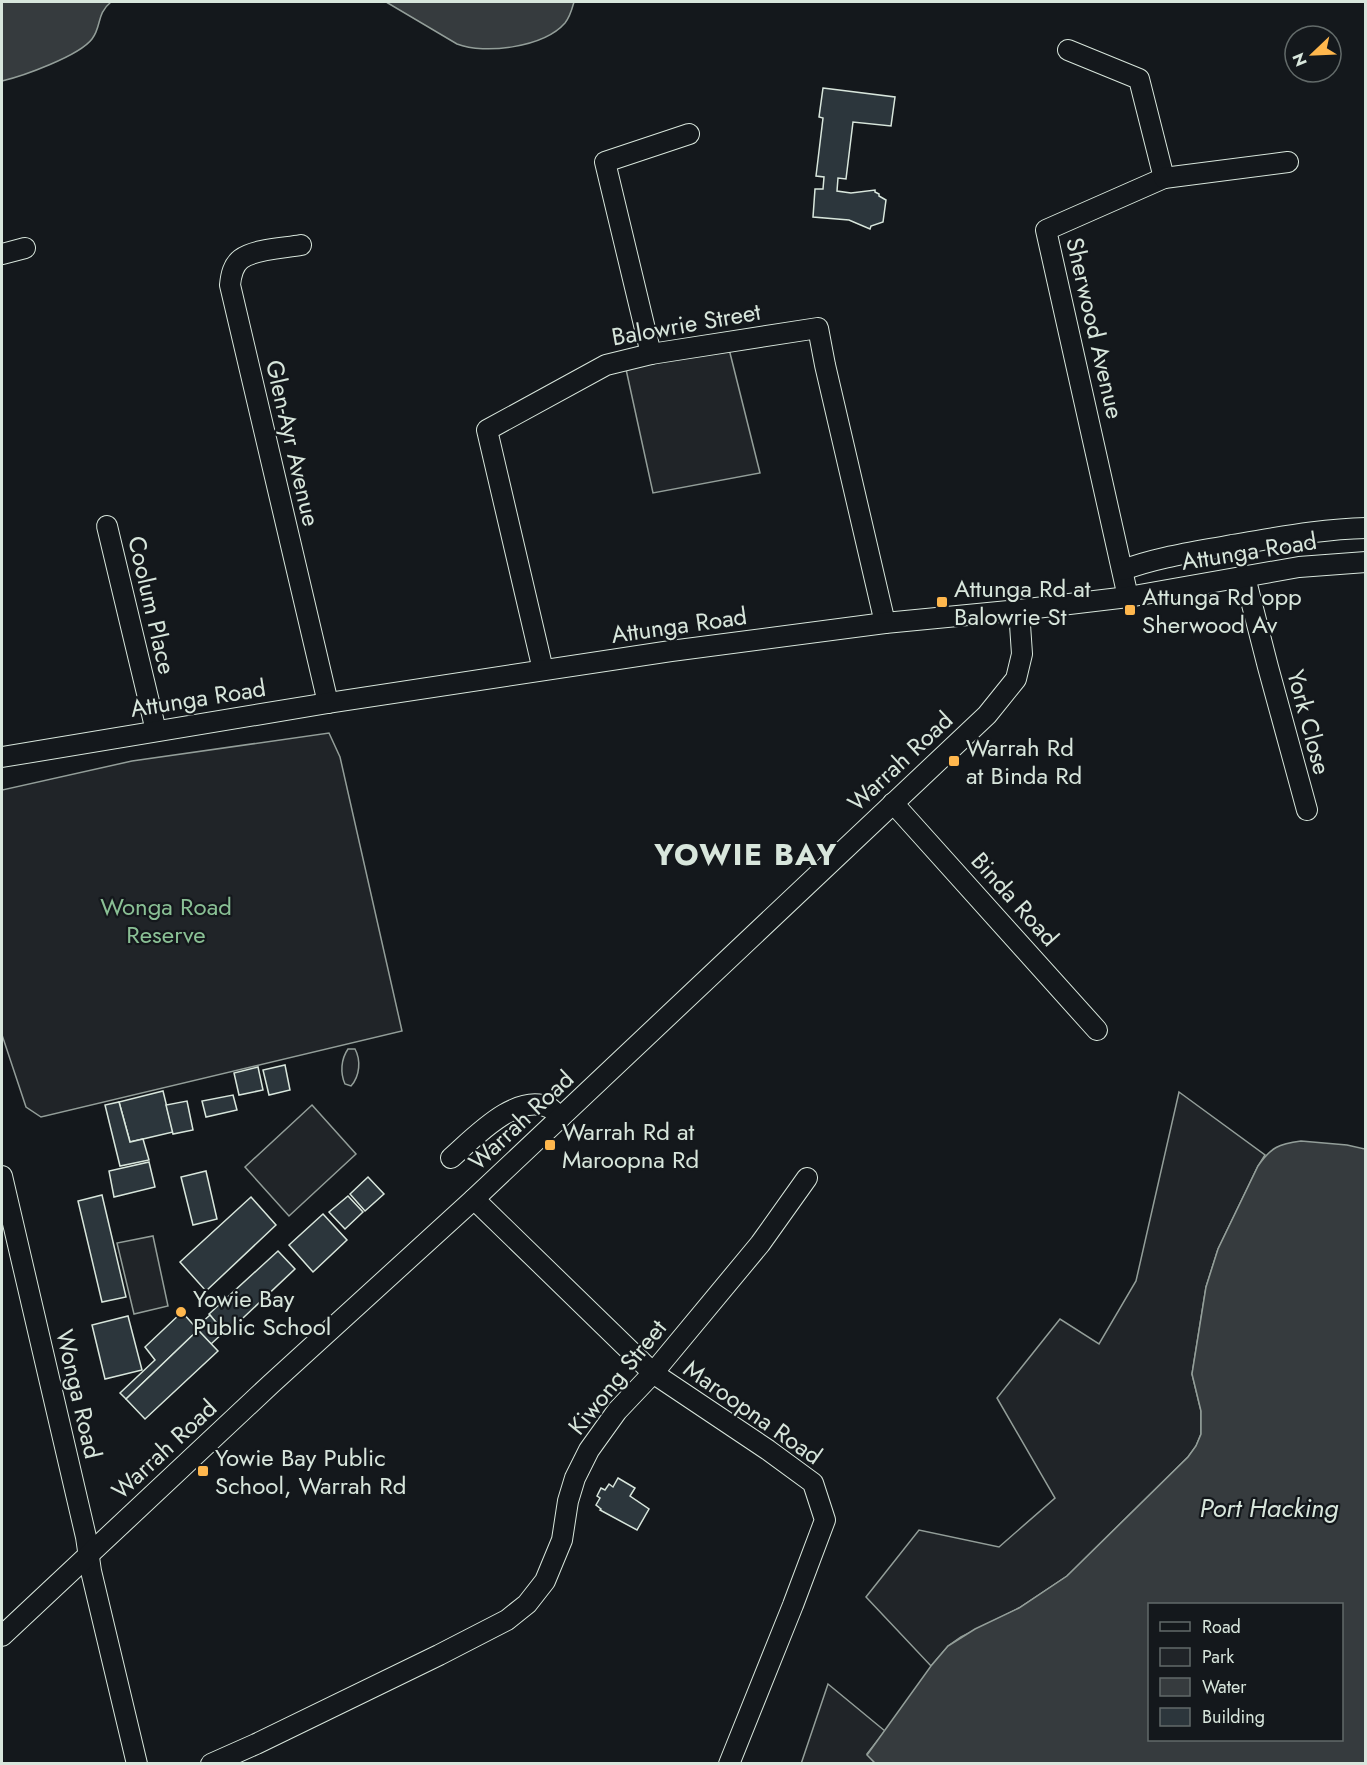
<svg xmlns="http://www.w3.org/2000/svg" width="1367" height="1765" font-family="Jost,sans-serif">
	<rect width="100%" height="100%" fill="#14181c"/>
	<g fill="#202428" stroke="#939e99" stroke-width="1.5">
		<path d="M727 341 760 473 653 493 624 360Z"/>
		<path d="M329 733 340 757 402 1031 41 1117 26 1107 2 1035V790L132 761Z"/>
		<path d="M348 1049H355C361 1060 360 1076 351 1086L345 1084C340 1073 341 1059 348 1049Z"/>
		<path d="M1179 1092 1265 1155 1258 1166 1218 1249 1206 1287 1192 1374 1201 1411V1434L1196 1446 1188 1457 1067 1576 1019 1608 961 1637 948 1646 931 1666 866 1597 919 1530 999 1547 1055 1498 997 1398 1060 1319 1099 1344 1136 1281Z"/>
		<path d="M312 1105 356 1154 289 1216 245 1167Z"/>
		<path d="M153 1236 168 1306 134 1314 117 1243Z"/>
		<path d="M828 1684 885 1731 867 1754 875 1763 801 1764Z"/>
	</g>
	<g fill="#363b3e" stroke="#939e99" stroke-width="1.5" fill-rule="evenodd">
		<path d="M2 2H111C96 14 102 26 92 39 79 56 23 76 2 81Z"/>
		<path d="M386 2H574C572 9 570 17 565 23 544 47 485 55 457 44Z"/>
		<path d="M1301 1141 1347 1145 1365 1149V1763H875L867 1755 931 1666 948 1646 975 1629 1019 1608 1067 1576 1188 1457 1196 1446 1201 1434V1411L1192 1374 1206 1287 1218 1249 1258 1166C1271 1147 1279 1144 1301 1141ZM1150 1604H1342V1740H1150Z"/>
	</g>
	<g fill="#2c363c" stroke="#d8e6dc" stroke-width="1.5">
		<path d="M823 88 895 97 891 126 853 122 846 179 838 178 837 191 851 193 875 190V192L879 194V196L886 200 883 222 871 226 870 229 849 220 813 217 815 189H823L824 177 816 176 823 118 819 117Z"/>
		<path d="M285 1065 290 1090 269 1095 263 1070Z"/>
		<path d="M258 1067 263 1090 239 1095 234 1073Z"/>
		<path d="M163 1091 173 1132 130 1142 119 1102Z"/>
		<path d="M233 1095 237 1110 206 1117 202 1101Z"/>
		<path d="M187 1101 193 1130 173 1134 166 1105Z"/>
		<path d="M119 1102 130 1142 143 1139 149 1160 120 1166 105 1105Z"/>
		<path d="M149 1162 155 1187 114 1197 109 1171Z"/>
		<path d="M206 1171 217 1219 193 1225 181 1177Z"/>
		<path d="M368 1177 384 1194 365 1211 350 1194Z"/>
		<path d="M102 1195 126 1297 102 1302 78 1201Z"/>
		<path d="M348 1196 363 1212 345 1229 329 1212Z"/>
		<path d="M251 1197 276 1225 206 1291 180 1262Z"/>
		<path d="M323 1214 347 1240 313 1272 289 1245Z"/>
		<path d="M278 1251 295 1269 226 1334 209 1314Z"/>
		<path d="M182 1312 198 1330 126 1399 120 1393 155 1360 145 1347Z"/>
		<path d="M210 1315 224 1332 211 1344 198 1330 203 1327 200 1324Z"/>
		<path d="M128 1316 142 1370 105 1379 92 1325Z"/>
		<path d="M198 1330 218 1351 145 1419 126 1399Z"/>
		<path d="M618 1478 635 1488 630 1496 649 1509 637 1530 600 1510 601 1509 596 1505 600 1498 597 1496 601 1488 605 1490 609 1484 613 1487Z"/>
	</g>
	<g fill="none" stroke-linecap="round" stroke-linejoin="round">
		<g stroke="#d8e6dc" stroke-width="22">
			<g id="minor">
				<path d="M1068 50 1139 79 1164 178 1046 230 1128 597"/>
				<path d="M1164 178 1288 162"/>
				<path d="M301 245C285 248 254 249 241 259 233 265 231 275 230 285L328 703"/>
				<path d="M2 254 25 248"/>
				<path d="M651 354 605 162 689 134"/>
				<path d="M107 526 156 731"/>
				<path d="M1123 570C1158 557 1195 552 1232 545 1276 538 1320 529 1366 528"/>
				<path d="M1245 577 1268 667 1307 810"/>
				<path d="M543 670 487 430 606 365 651 354 818 328 825 365 885 623"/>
				<path d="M2 757 328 703 671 651 885 623 1019 610 1128 597 1299 567 1366 562"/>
				<path d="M893 803 1097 1030"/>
				<path d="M451 1158C474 1138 517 1091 550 1108 553 1110 557 1115 560 1118"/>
				<path d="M2 1176 86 1537 91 1571 137 1764"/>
				<path d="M474 1199 653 1373 768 1450 813 1483 825 1520 793 1605 729 1764"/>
				<path d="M2 1636 271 1384 474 1199 987 715 1016 679 1022 654 1019 610"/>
				<path d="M211 1764 256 1744 439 1655 507 1620 527 1604 545 1581 562 1540 568 1501 575 1478 589 1450 617 1411 653 1373 760 1244 807 1178"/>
			</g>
		</g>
		<use href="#minor" stroke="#14181c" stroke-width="20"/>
	</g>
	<g fill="#ffb74d" stroke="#14181c" stroke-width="2">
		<rect x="936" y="596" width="12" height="12" rx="3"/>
		<rect x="1124" y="604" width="12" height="12" rx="3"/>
		<rect x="948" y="755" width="12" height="12" rx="3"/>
		<rect x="544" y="1139" width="12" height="12" rx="3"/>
		<circle cx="181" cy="1312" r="6"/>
		<rect x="197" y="1465" width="12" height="12" rx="3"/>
	</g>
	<g text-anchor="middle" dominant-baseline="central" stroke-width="4.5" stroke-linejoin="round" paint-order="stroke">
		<g font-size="24" fill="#d8e6dc" stroke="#14181c">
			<text transform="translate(686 324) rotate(-10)">Balowrie Street</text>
			<text transform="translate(1095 328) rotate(77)">Sherwood Avenue</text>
			<text transform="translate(293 443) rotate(77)">Glen-Ayr Avenue</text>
			<text transform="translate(1249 551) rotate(-9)">Attunga Road</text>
			<text transform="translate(152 605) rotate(77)">Coolum Place</text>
			<text transform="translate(679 625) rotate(-8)">Attunga Road</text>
			<text transform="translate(198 698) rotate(-9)">Attunga Road</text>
			<text transform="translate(1309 722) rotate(75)">York Close</text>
			<text transform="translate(900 761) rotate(-43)">Warrah Road</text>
			<text transform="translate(1015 899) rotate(48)">Binda Road</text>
			<text transform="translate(521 1120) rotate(-43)">Warrah Road</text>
			<text transform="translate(617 1377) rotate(-51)">Kiwong Street</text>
			<text transform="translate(79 1394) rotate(77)">Wonga Road</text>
			<text transform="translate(753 1412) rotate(35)">Maroopna Road</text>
			<text transform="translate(164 1449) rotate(-43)">Warrah Road</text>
		</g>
		<g font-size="24" fill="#d8e6dc" stroke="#14181c" text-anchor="start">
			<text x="954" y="588">Attunga Rd at<tspan x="954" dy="28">Balowrie St</tspan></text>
			<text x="1142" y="596">Attunga Rd opp<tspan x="1142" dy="28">Sherwood Av</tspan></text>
			<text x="966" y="747">Warrah Rd<tspan x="966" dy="28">at Binda Rd</tspan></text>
			<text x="562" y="1131">Warrah Rd at<tspan x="562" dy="28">Maroopna Rd</tspan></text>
			<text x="193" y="1298">Yowie Bay<tspan x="193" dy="28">Public School</tspan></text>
			<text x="215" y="1457">Yowie Bay Public<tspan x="215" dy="28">School, Warrah Rd</tspan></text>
		</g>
		<g font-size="24" fill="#8ac095" stroke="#14181c">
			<text x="166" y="906">Wonga Road<tspan x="166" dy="28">Reserve</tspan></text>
		</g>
		<g font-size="26" font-style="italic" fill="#d8e6dc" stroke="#14181c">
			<text x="1269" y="1508">Port Hacking</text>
		</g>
		<g font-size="30" font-weight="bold" letter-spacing="1.5" fill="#d8e6dc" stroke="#14181c">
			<text x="746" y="854">YOWIE BAY</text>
		</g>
	</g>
	<rect width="1367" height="1765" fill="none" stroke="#d8e6dc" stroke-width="6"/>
	<rect x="1148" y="1603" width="195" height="138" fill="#14181c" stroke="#626a69" stroke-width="1.5"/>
	<rect x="1160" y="1622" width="30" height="9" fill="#14181c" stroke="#626a69" stroke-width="1.5"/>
	<text x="1202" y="1633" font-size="18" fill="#d8e6dc">Road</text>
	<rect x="1160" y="1648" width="30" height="18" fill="#202428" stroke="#626a69" stroke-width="1.5"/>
	<text x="1202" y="1663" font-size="18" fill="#d8e6dc">Park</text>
	<rect x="1160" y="1678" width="30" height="18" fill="#363b3e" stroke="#626a69" stroke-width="1.5"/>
	<text x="1202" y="1693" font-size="18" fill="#d8e6dc">Water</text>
	<rect x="1160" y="1708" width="30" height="18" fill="#2c363c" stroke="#626a69" stroke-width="1.5"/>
	<text x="1202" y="1723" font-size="18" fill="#d8e6dc">Building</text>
	<g transform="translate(1313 54) rotate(247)"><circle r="28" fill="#14181c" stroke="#626a69" stroke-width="1.5"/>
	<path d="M0-4.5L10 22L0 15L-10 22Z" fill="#ffb74d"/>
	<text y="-9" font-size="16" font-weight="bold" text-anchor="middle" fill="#d8e6dc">N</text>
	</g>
</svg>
